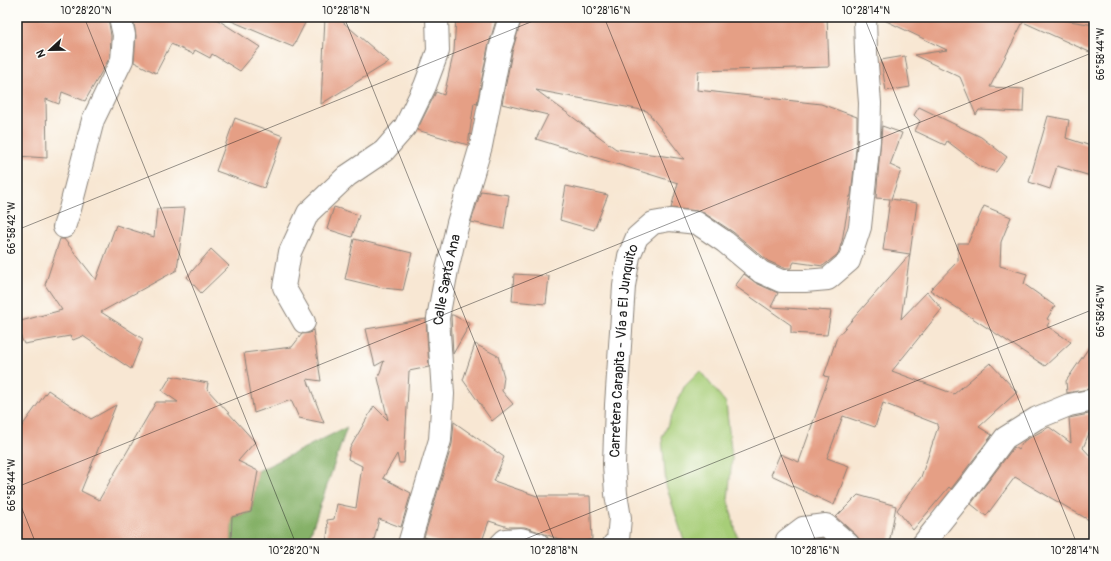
<svg xmlns="http://www.w3.org/2000/svg" width="1111" height="561" font-family="Pangolin,sans-serif">
	<rect width="100%" height="100%" fill="#fdfcf7"/>
	<filter id="ink" filterUnits="userSpaceOnUse"><feTurbulence type="fractalNoise" baseFrequency=".025" numOctaves="2"/><feDisplacementMap in="SourceGraphic" scale="8" xChannelSelector="R" yChannelSelector="G"/><feConvolveMatrix kernelMatrix="1 2 1 2 8 2 1 2 1" color-interpolation-filters="sRGB"/></filter>
	<filter id="wash" filterUnits="userSpaceOnUse"><feTurbulence type="fractalNoise" baseFrequency=".012" numOctaves="4" result="noise"/><feDisplacementMap in="SourceGraphic" scale="16" xChannelSelector="R" yChannelSelector="G"/><feGaussianBlur stdDeviation="0.9" result="paint"/><feColorMatrix in="noise" values="0 0 0 0 0 0 0 0 0 0 0 0 0 0 0 0 0 1.4 0 .05"/><feComposite in="paint" operator="in"/></filter>
	<g filter="url(#wash)">
		<rect width="100%" height="100%" fill="#f8e7d3"/>
		<path fill="#a7ce78" stroke="#62754a" d="M700 371 726 403 732 459 728 500 739 544H685L666 485 662 438 684 387Z"/>
		<path fill="#85b168" stroke="#506642" d="M347 427 307 544H231L232 517 251 512 258 471Z"/>
		<g id="blocks">
			<g fill="#e59f85" fill-rule="evenodd">
				<path d="M17 17H108L111 36 110 57 85 101 62 92 59 104 46 99 47 158 17 156Z"/>
				<path d="M133 17H208L218 20 260 47 240 71 212 54 210 58 195 50 193 54 171 44 156 73 134 62 136 36Z"/>
				<path d="M222 17H308L293 47Z"/>
				<path d="M325 17H337L389 62 321 104Z"/>
				<path d="M456 17H497L488 47 477 104 474 103 468 145 417 130 436 92 444 95 454 51Z"/>
				<path d="M522 17H827L829 67 698 71 697 90 821 104 857 117V140L851 196H850L842 241 838 254 823 266 794 262 791 268H784L768 261 733 232 704 213 698 211 671 208 678 183 536 139 548 115 502 104 512 52ZM536 90 647 111 684 159 616 149Z"/>
				<path d="M878 17H1046L1094 25V54L1023 22 990 87 1024 89 1023 112 979 110 976 115 960 77 914 55 947 50Z"/>
				<path d="M905 56 910 87 886 91 881 60Z"/>
				<path d="M919 107 981 137 1007 157 996 172 981 167 947 141 945 145 915 131 920 121 914 115Z"/>
				<path d="M1048 116 1069 120 1066 138 1094 147V177L1057 166 1050 189 1029 182Z"/>
				<path d="M235 118 283 136 264 188 216 171Z"/>
				<path d="M882 126 902 133 890 165 901 170 891 199 917 203 901 319 927 292 942 309 892 371 954 394 990 363 1017 392 979 427 992 435 951 489 949 487 913 530 897 510 921 477 938 427 937 426V424L883 403 875 427 843 416 827 458 849 466 834 505 786 483V482L771 475 780 454 799 462 829 377 824 376 837 337 910 254 883 250 890 199 876 198Z"/>
				<path d="M566 186 608 195 594 230 560 220Z"/>
				<path d="M481 191 509 195 504 229 471 222Z"/>
				<path d="M984 206 1011 217 1001 242 1000 266 1027 274 1024 284 1055 306 1047 319 1050 321 1047 326 1071 342 1045 366 930 290 958 261V243H968Z"/>
				<path d="M334 207 359 215 352 237 327 229Z"/>
				<path d="M185 208 177 270 101 312 143 339 131 369 83 336 73 340 70 336 24 344 17 328V322L62 310 45 285 60 239H64L96 280 116 225 154 237 157 209Z"/>
				<path d="M354 239 412 253 403 290 383 288 345 279Z"/>
				<path d="M211 249 229 266 201 293 187 277Z"/>
				<path d="M514 274 549 276 546 304 512 301Z"/>
				<path d="M744 274 756 283 778 293 771 307 831 311 827 335 791 333V325L735 286Z"/>
				<path d="M451 315H453L470 324 453 354Z"/>
				<path d="M426 319 429 367 409 371 404 463H399L397 454 383 478 411 493 401 527 379 519 373 544H326L328 529 327 520 334 519 337 504 356 508 362 466 348 459 350 448 374 406 388 420 378 378 384 361 375 366 366 329Z"/>
				<path d="M313 330 321 381 307 379 324 423 299 418 291 400 254 413 244 353 292 347 302 334 310 333Z"/>
				<path d="M475 344 498 356 504 377 502 391 513 404 492 421 463 380Z"/>
				<path d="M1090 346 1094 388 1067 393 1066 381Z"/>
				<path d="M171 376 208 383 207 389 255 442 238 461 258 471 251 512 232 517 231 544H17V433L48 390 91 419 116 405 81 491 99 500 156 402H178L162 391Z"/>
				<path d="M1094 413V421L1083 448 1094 460V523L1015 477 986 516 971 504 1014 447 1018 450 1024 441 1049 427 1071 443 1069 418Z"/>
				<path d="M454 422 504 457 494 481 537 496H590L592 539 577 544H573L525 527H508L489 521 481 544H442L424 537 452 444Z"/>
				<path d="M858 495 896 506 889 544H860V540L856 535 836 517Z"/>
				<path d="M822 538 829 544H808L813 539Z"/>
			</g>
		</g>
	</g>
	<g filter="url(#ink)">
		<use href="#blocks" fill-opacity="0" stroke="#8a8278" stroke-width="1"/>
		<g fill="none" stroke-linecap="round" stroke-linejoin="round">
			<g stroke="#8a8278" stroke-width="24">
				<g id="minor">
					<path d="M64 227 70 209 93 120 122 60 124 35 120 17"/>
					<path d="M304 322 284 287 290 252 308 213 347 176 384 151 405 127 425 86 438 51 437 17"/>
					<path id="s1" d="M409 544 440 440 443 394 438 318 447 270 458 223 481 146 500 49 510 17"/>
					<path d="M501 544 505 540 521 539 538 544"/>
					<path id="s2" d="M614 544 618 540 620 518 616 494 614 464 616 405 624 286 629 256 637 237 653 223 670 220 697 223 725 242 761 272 781 281H805L828 279 849 261 860 227 869 141 870 103 866 52 865 17"/>
					<path d="M787 544V540L803 528 826 525 848 544"/>
					<path d="M923 544 970 485 1005 438 1037 418 1069 405 1094 400"/>
				</g>
			</g>
			<use href="#minor" stroke="#fff" stroke-width="22"/>
		</g>
	</g>
	<path fill="none" stroke="#1c1c1c" stroke-width="1" stroke-opacity="0.45" d="M84 17 296 544M344 17 556 544M604 17 817 544M864 17 1077 544M17 230 543 17M17 487 1094 52M17 496 36 544M513 544 1094 309"/>
	<g text-anchor="middle" dominant-baseline="central" stroke-width="3" stroke-linejoin="round" paint-order="stroke">
		<g font-size="14" fill="#1c1c1c" stroke="#fdfcf7">
			<text stroke="none"><textPath href="#s1" startOffset="270">Calle Santa Ana</textPath></text>
			<text stroke="none"><textPath href="#s2" startOffset="196">Carretera Carapita - Vía a El Junquito</textPath></text>
		</g>
	</g>
	<rect width="1111" height="561" fill="none" stroke="#fdfcf7" stroke-width="44"/>
	<g transform="translate(50 50) rotate(248)" stroke="#fdfcf7" stroke-width="3" paint-order="stroke">
	<path d="M0-3L7 15L0 10L-7 15Z" fill="#1c1c1c"/>
	<text y="-6" font-size="11" font-weight="bold" text-anchor="middle" fill="#1c1c1c">N</text>
	</g>
	<rect x="22" y="22" width="1067" height="517" fill="none" stroke="#1c1c1c" stroke-width="1.5"/>
	<g font-size="10" text-anchor="middle" fill="#1c1c1c">
		<text x="86" y="14">10°28'20"N</text>
		<text x="346" y="14">10°28'18"N</text>
		<text x="606" y="14">10°28'16"N</text>
		<text x="866" y="14">10°28'14"N</text>
		<text transform="translate(1100 54) rotate(-90)" y="4">66°58'44"W</text>
		<text transform="translate(11 228) rotate(-90)" y="4">66°58'42"W</text>
		<text transform="translate(1100 311) rotate(-90)" y="4">66°58'46"W</text>
		<text transform="translate(11 485) rotate(-90)" y="4">66°58'44"W</text>
		<text x="294" y="554">10°28'20"N</text>
		<text x="554" y="554">10°28'18"N</text>
		<text x="815" y="554">10°28'16"N</text>
		<text x="1075" y="554">10°28'14"N</text>
	</g>
</svg>
